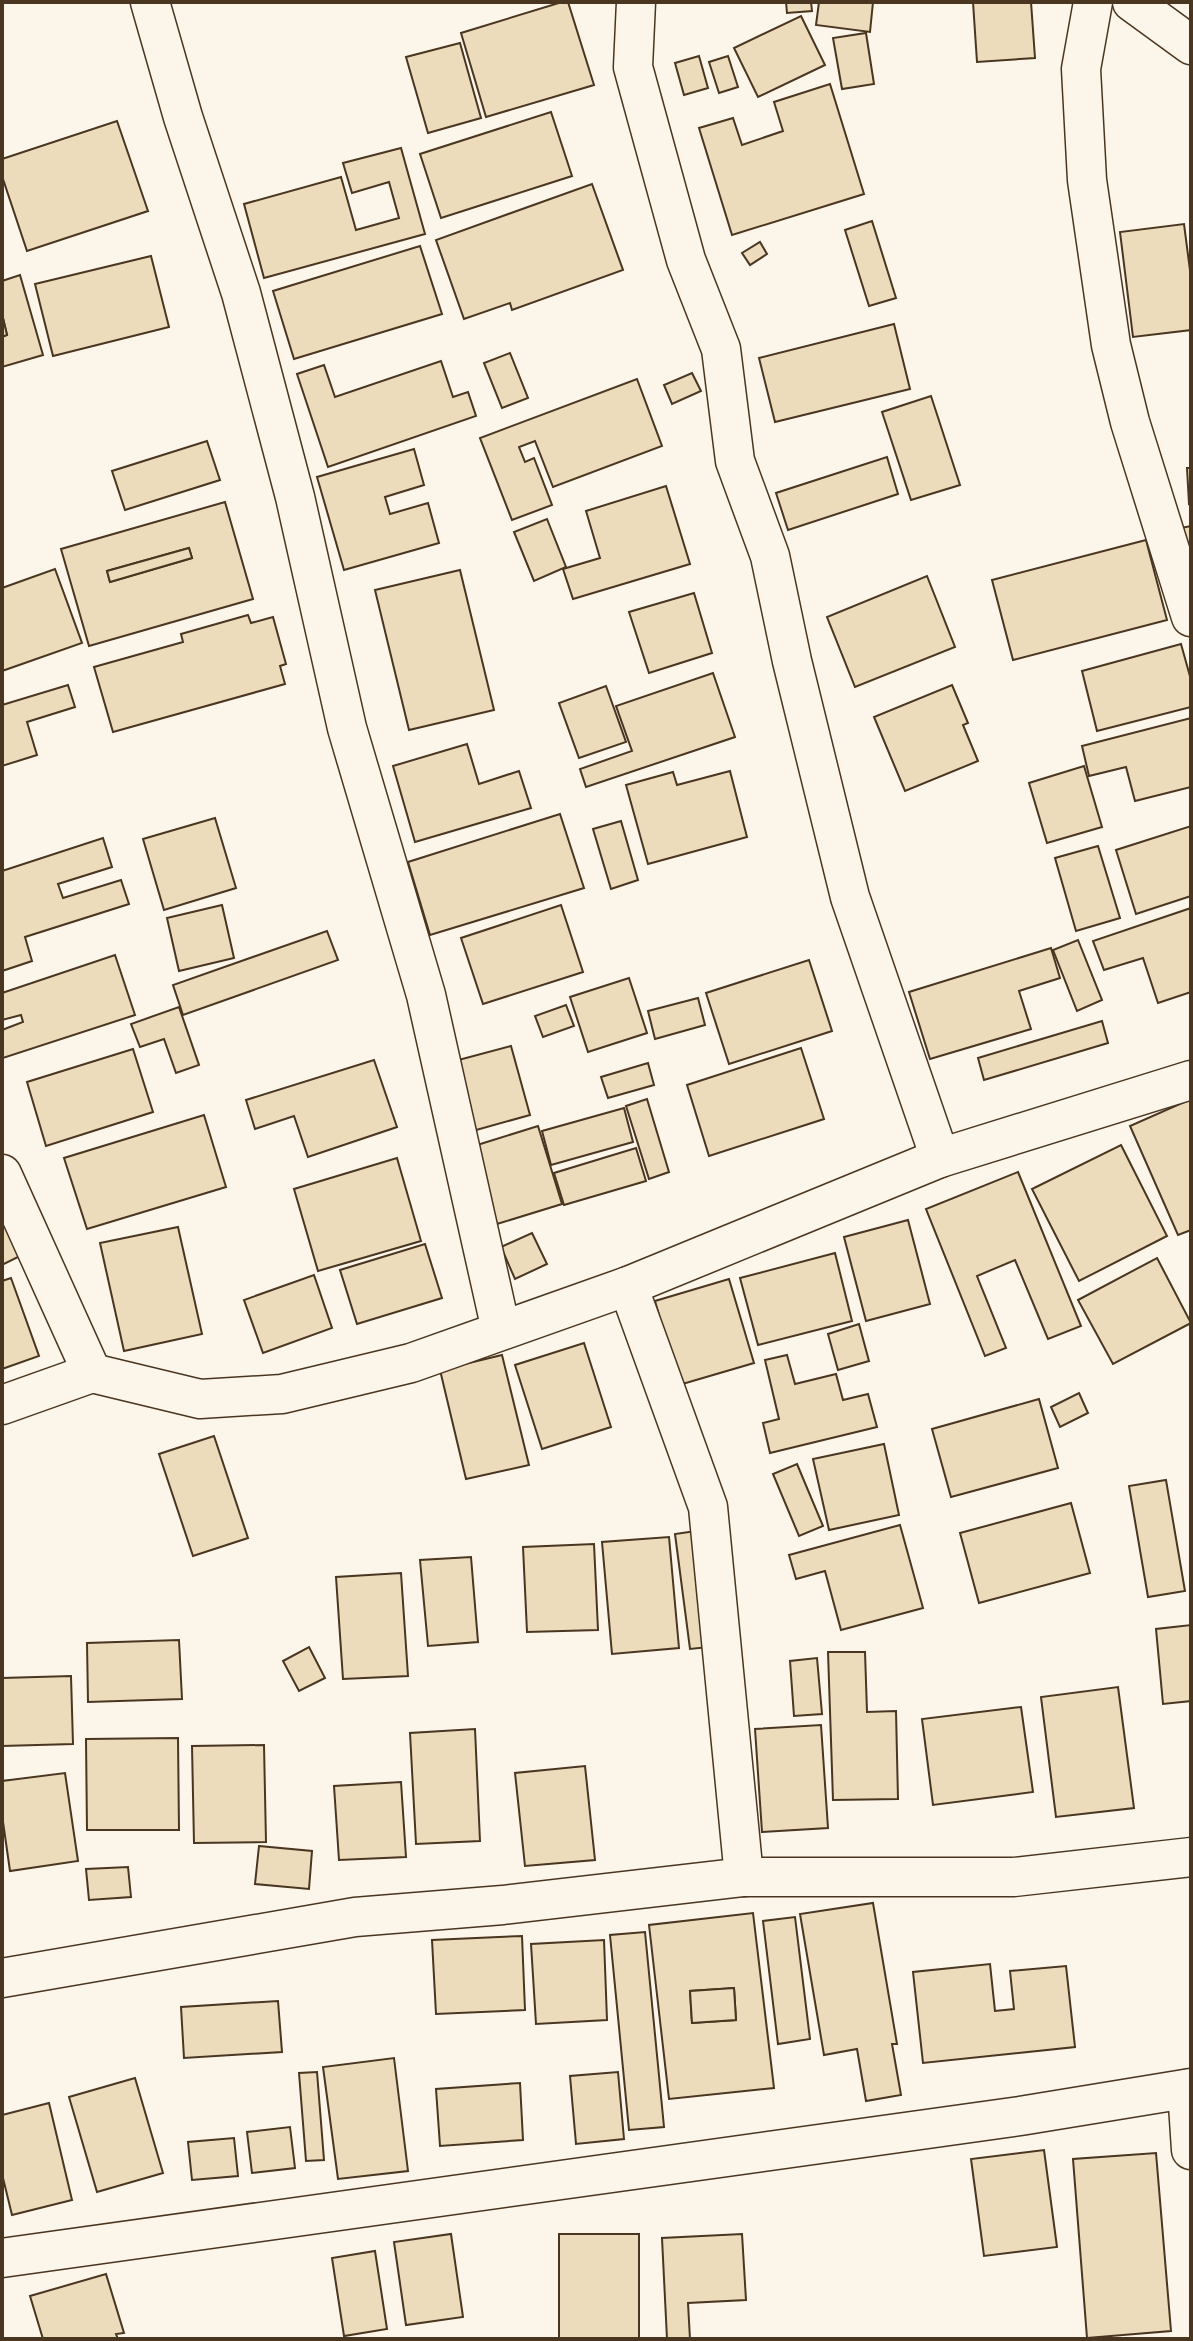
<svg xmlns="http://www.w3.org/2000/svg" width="1193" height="2341" font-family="'Open Sans',sans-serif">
	<rect width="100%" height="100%" fill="#fbf6e9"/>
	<g fill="#ecdcbc" stroke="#4a3520" stroke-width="2" fill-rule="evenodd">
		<path d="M562 2H568L594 85 486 117 461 33Z"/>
		<path d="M786 2H811L812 11 787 13Z"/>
		<path d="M819 2H873L870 32 816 25Z"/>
		<path d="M973 2H1031L1035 58 977 62Z"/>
		<path d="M801 16 825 65 758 97 734 48Z"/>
		<path d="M866 33 874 84 842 89 833 38Z"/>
		<path d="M460 43 481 118 428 133 406 57Z"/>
		<path d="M699 56 708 88 684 95 675 63Z"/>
		<path d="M728 56 738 87 719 93 709 62Z"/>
		<path d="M830 84 864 194 732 235 699 128 733 118 742 145 783 131 774 102Z"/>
		<path d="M551 112 572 176 441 218 420 154Z"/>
		<path d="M117 121 148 211 27 251 2 176V159Z"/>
		<path d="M401 148 425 234 264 278 244 204 341 177 356 230 399 218 389 182 352 193 343 163Z"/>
		<path d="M592 184 623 270 512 310 510 303 464 319 436 240Z"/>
		<path d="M872 221 896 298 869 306 845 230Z"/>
		<path d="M1184 224 1191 278V330L1133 337 1120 232Z"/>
		<path d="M760 242 767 254 750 265 742 253Z"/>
		<path d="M420 246 442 314 294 359 273 291Z"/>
		<path d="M151 256 169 327 53 356 35 284Z"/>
		<path d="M20 275 43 355 2 367V337L7 335 2 314V281Z"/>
		<path d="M2 314 7 335 2 337Z"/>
		<path d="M894 324 910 389 775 422 759 358Z"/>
		<path d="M510 353 528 398 502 408 484 363Z"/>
		<path d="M441 361 453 397 468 392 476 416 328 467 297 374 324 365 335 397Z"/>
		<path d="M692 373 701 391 672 404 664 385Z"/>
		<path d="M637 379 662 446 553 487 535 441 519 447 525 462 534 458 552 505 512 520 480 438Z"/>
		<path d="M931 396 960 485 911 500 882 412Z"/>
		<path d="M207 441 220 480 125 510 112 471Z"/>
		<path d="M414 449 424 485 385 497 390 514 428 503 439 543 344 570 317 477Z"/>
		<path d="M887 457 898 494 788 530 776 493Z"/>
		<path d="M1187 468H1191V503L1189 504Z"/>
		<path d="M666 486 690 564 573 599 563 569 600 558 586 511Z"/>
		<path d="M225 502 253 599 89 646 61 549ZM189 548 192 558 110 582 107 571Z"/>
		<path d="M547 519 566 567 534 581 514 532Z"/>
		<path d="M1191 526V571L1181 528Z"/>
		<path d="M1146 540 1167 620 1013 660 992 580Z"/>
		<path d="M189 548 192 558 110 582 107 571Z"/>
		<path d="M55 569 82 643 2 671V588Z"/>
		<path d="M460 570 494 710 409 730 375 590Z"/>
		<path d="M927 576 955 647 855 687 827 617Z"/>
		<path d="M694 593 712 653 649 673 629 612Z"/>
		<path d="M248 615 251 623 273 617 286 664 280 666 285 684 113 732 94 667 183 642 181 634Z"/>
		<path d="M1181 644 1191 680V707L1097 731 1082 671Z"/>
		<path d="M713 673 735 737 586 787 580 769 632 751 616 706Z"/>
		<path d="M68 685 75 707 27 722 37 755 2 766V705Z"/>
		<path d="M952 685 968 723 963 725 978 761 905 791 874 717Z"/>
		<path d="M606 686 626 742 579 758 559 703Z"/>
		<path d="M1191 718V787L1135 801 1126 767 1089 776 1082 746Z"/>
		<path d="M467 744 479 784 519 771 531 808 415 842 393 766Z"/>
		<path d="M1084 766 1102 827 1047 843 1029 783Z"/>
		<path d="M730 771 747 837 648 864 626 785 673 772 677 785Z"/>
		<path d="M560 814 584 888 430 935 408 862Z"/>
		<path d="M215 818 236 888 164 910 143 839Z"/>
		<path d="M621 821 638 880 611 889 593 829Z"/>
		<path d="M1191 826V896L1136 914 1116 850Z"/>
		<path d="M103 838 112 867 58 884 63 898 121 880 129 904 25 937 32 961 2 971V871Z"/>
		<path d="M1098 846 1120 918 1076 931 1055 858Z"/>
		<path d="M222 905 234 958 179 971 167 918Z"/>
		<path d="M561 905 583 972 483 1004 461 938Z"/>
		<path d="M1191 908V992L1158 1003 1143 958 1104 970 1093 941Z"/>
		<path d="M327 931 338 960 183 1015 173 985Z"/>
		<path d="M1078 940 1102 1000 1077 1011 1053 950Z"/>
		<path d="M1051 948 1060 978 1019 991 1031 1029 930 1059 909 992Z"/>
		<path d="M115 955 135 1015 3 1058 2 1030 23 1022 21 1015 2 1020V993Z"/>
		<path d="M809 960 832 1031 729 1064 706 993Z"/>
		<path d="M629 978 647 1033 588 1052 570 997Z"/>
		<path d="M698 998 705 1025 655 1039 648 1011Z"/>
		<path d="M566 1005 574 1026 543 1037 535 1016Z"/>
		<path d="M179 1007 199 1065 176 1073 164 1039 140 1047 131 1024Z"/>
		<path d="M1102 1021 1108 1043 984 1080 978 1058Z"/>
		<path d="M511 1046 530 1115 469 1132 451 1062Z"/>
		<path d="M801 1048 824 1119 709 1156 687 1085Z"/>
		<path d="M133 1049 153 1112 46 1146 27 1082Z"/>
		<path d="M374 1060 397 1127 308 1157 294 1116 255 1129 246 1100Z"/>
		<path d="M648 1063 654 1085 608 1098 601 1077Z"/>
		<path d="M647 1099 669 1172 649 1179 626 1106Z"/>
		<path d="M1191 1099V1230L1178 1235 1130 1126Z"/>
		<path d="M624 1108 633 1142 551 1165 542 1131Z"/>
		<path d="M204 1115 226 1187 87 1229 64 1158Z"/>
		<path d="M538 1126 562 1204 497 1224 474 1146Z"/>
		<path d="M1121 1145 1167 1236 1079 1281 1032 1189Z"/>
		<path d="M636 1148 646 1181 564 1205 554 1173Z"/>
		<path d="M397 1158 421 1241 318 1271 294 1189Z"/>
		<path d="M1018 1172 1081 1326 1048 1339 1015 1260 977 1276 1006 1348 985 1356 926 1209Z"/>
		<path d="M908 1220 930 1304 866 1321 844 1237Z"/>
		<path d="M7 1223 22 1255 2 1265V1226Z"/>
		<path d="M178 1227 202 1334 124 1351 100 1243Z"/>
		<path d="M532 1233 547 1264 515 1279 501 1247Z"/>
		<path d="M425 1244 442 1298 357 1324 340 1270Z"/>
		<path d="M835 1253 852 1321 758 1345 740 1278Z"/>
		<path d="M1157 1258 1191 1323 1113 1364 1078 1300Z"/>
		<path d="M314 1275 332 1328 263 1353 244 1300Z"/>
		<path d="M11 1278 39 1356 2 1369V1281Z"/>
		<path d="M729 1279 754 1363 679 1385 655 1301Z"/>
		<path d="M859 1324 869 1361 838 1370 828 1334Z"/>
		<path d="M584 1343 611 1427 542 1449 515 1365Z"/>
		<path d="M502 1355 529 1465 466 1479 440 1370Z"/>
		<path d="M787 1355 795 1384 836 1374 843 1400 868 1394 877 1427 770 1453 763 1423 779 1419 765 1360Z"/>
		<path d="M1079 1393 1088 1413 1060 1427 1051 1407Z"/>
		<path d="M1039 1399 1058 1468 951 1497 932 1429Z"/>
		<path d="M214 1436 248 1538 193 1556 159 1454Z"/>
		<path d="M884 1444 899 1515 829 1530 813 1459Z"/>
		<path d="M797 1464 823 1526 799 1536 773 1474Z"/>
		<path d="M1166 1480 1185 1591 1148 1597 1129 1486Z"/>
		<path d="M1071 1503 1090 1573 979 1603 960 1533Z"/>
		<path d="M900 1525 923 1608 841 1630 825 1571 796 1579 789 1555Z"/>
		<path d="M703 1530 718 1646 690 1649 675 1534Z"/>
		<path d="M669 1537 679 1648 612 1654 602 1542Z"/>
		<path d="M594 1544 598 1630 527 1632 523 1547Z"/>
		<path d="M471 1557 478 1642 428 1646 420 1560Z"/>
		<path d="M401 1573 408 1676 343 1679 336 1577Z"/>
		<path d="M1191 1625V1701L1163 1704 1156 1629Z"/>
		<path d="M179 1640 182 1699 88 1702 87 1643Z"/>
		<path d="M309 1647 325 1678 299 1691 283 1661Z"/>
		<path d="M828 1652H865L867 1712 896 1711 898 1799 833 1800Z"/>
		<path d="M817 1658 822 1714 794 1716 790 1661Z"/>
		<path d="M71 1676 73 1744 2 1746V1678Z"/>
		<path d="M1118 1687 1134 1808 1056 1817 1041 1697Z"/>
		<path d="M1021 1707 1033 1792 933 1805 922 1719Z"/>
		<path d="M821 1725 828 1828 762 1832 755 1729Z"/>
		<path d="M475 1729 480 1841 416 1844 410 1733Z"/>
		<path d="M178 1738 179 1830H87L86 1739Z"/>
		<path d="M264 1745 266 1842 194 1843 192 1746Z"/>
		<path d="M585 1766 595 1860 525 1866 515 1773Z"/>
		<path d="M65 1773 78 1861 10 1871 2 1815V1781Z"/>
		<path d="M401 1782 406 1857 339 1860 334 1786Z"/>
		<path d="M259 1846 312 1851 309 1889 255 1884Z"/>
		<path d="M128 1867 131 1897 89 1900 86 1869Z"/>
		<path d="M873 1903 897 2044H892L901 2095 866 2101 857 2049 824 2055 800 1914Z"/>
		<path d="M753 1913 774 2088 669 2099 649 1925ZM734 1988 736 2020 692 2023 690 1991Z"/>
		<path d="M795 1917 810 2039 778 2044 763 1921Z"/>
		<path d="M645 1932 664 2127 629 2130 610 1935Z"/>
		<path d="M522 1936 525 2010 436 2014 432 1940Z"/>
		<path d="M604 1940 607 2020 536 2024 531 1944Z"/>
		<path d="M990 1964 995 2011 1014 2009 1010 1971 1066 1966 1075 2047 923 2063 913 1972Z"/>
		<path d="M734 1988 736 2020 692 2023 690 1991Z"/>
		<path d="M278 2001 282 2052 184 2058 181 2007Z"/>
		<path d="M394 2058 408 2171 338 2179 323 2067Z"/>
		<path d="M317 2072 324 2160 306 2161 299 2073Z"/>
		<path d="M618 2072 624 2139 576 2144 570 2076Z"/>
		<path d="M135 2078 163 2173 97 2192 69 2097Z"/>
		<path d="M520 2083 523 2140 440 2146 436 2089Z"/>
		<path d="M49 2103 72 2200 12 2215 2 2174V2115Z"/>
		<path d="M290 2127 295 2168 252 2173 247 2132Z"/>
		<path d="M234 2138 238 2176 192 2180 188 2142Z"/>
		<path d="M1044 2150 1057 2247 984 2256 971 2159Z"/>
		<path d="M1156 2153 1171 2331 1087 2338 1073 2159Z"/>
		<path d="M451 2234 463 2317 406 2325 394 2242Z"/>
		<rect x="559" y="2234" width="80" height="105"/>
		<path d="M742 2234 746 2300 688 2303 690 2339H667L662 2238Z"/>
		<path d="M375 2251 387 2329 344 2336 332 2258Z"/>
		<path d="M106 2274 124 2333 116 2334 118 2339H43L30 2296Z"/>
	</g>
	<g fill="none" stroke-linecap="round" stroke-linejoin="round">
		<g stroke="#4a3520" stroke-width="41">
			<g id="minor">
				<path d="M150 2 183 117 241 293 295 497 347 728 426 995 501 1330"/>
				<path d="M636 2 633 67 686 260 721 349 735 461 770 556 792 661 850 897 940 1158"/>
				<path d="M1093 2 1081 69 1087 180 1111 345 1130 422 1191 617"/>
				<path d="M1132 2 1191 45"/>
				<path d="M2 1174 92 1373"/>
				<path d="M628 1286 708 1507 744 1877"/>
				<path d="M2 1405 92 1373 200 1399 282 1394 411 1363 628 1286 940 1158 1191 1080"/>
				<path d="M2 1978 355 1917 503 1905 744 1877H1014L1191 1857"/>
				<path d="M1187 2089 1191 2150"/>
				<path d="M2 2258 1020 2116 1191 2088"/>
			</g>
		</g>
		<use href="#minor" stroke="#fbf6e9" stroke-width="38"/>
	</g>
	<rect width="1193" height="2341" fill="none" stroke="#4a3520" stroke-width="8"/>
</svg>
